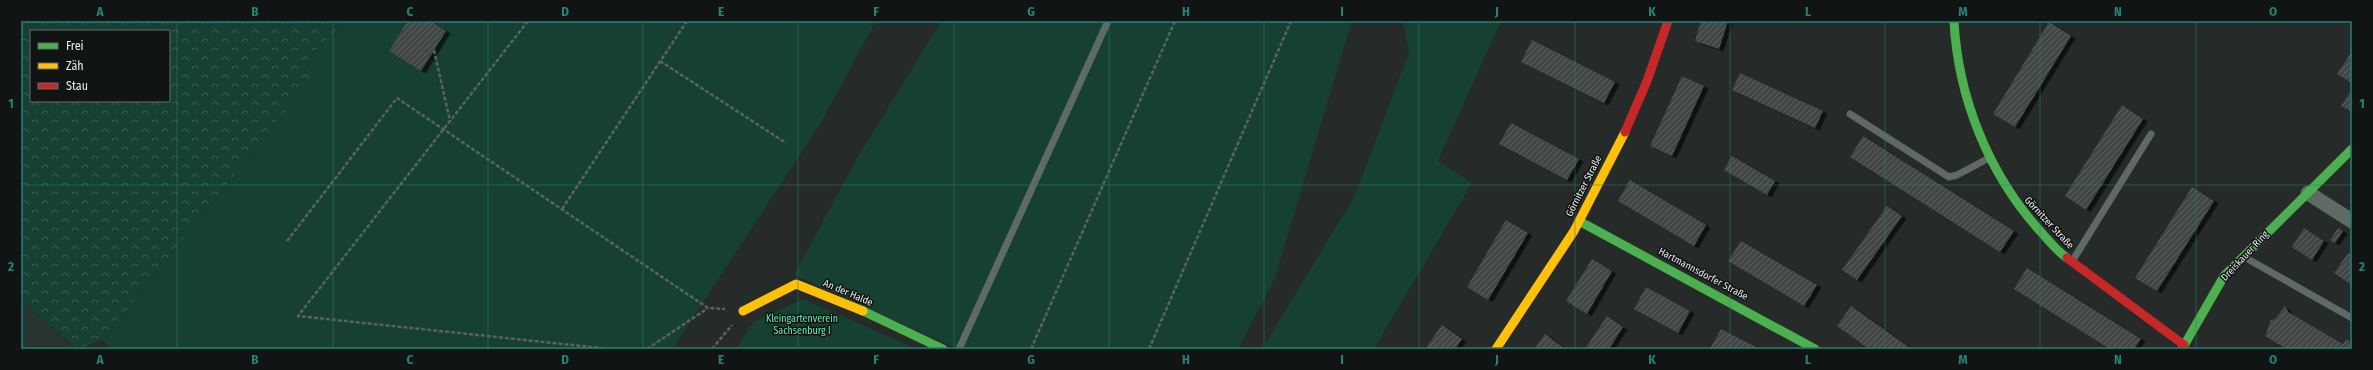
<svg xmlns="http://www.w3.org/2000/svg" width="2373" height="370" font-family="'Fira Sans Condensed',sans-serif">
	<defs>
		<pattern id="forest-crowns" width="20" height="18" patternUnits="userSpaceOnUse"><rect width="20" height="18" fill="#164031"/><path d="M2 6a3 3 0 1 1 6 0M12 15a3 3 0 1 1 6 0" fill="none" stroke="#385c4f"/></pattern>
		<pattern id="building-hatch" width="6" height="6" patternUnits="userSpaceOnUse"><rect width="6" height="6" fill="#434645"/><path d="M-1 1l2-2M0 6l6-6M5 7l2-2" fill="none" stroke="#5e6160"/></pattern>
		<filter id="shadow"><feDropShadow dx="4.5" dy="2.5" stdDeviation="0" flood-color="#0009"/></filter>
	</defs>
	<rect width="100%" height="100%" fill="#262a28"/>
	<path fill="#27342f" d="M21 300 74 349H21Z"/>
	<path fill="url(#forest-crowns)" fill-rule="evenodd" d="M21 21H345L305 62 315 74 103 340 76 349 21 300ZM31 31H169V101H31Z"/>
	<g fill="#164031">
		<path d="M345 21H876L818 128 672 349H112L103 340 315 74 305 62Z"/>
		<path d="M941 21H1352L1275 278 1238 349H958L794 275 856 160Z"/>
		<path d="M1403 21H1501L1438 161 1472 183 1374 349H1262L1354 197 1409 53Z"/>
		<path d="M803 299 917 349H736L753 322Z"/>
	</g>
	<g fill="url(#building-hatch)" filter="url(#shadow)">
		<path d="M405 21H430L446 31 421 71 389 51 407 22Z"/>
		<path d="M1701 21H1728L1719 49 1695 41Z"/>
		<path d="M2049 22 2071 36 2015 127 1993 114Z"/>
		<path d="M1532 40 1615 82 1604 103 1521 62Z"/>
		<path d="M2352 51V83L2337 74Z"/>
		<path d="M1740 73 1823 111 1815 128 1732 90Z"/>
		<path d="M1682 76 1704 86 1672 156 1650 146Z"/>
		<path d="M2352 89V112L2341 106Z"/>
		<path d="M2122 105 2143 119 2086 210 2065 196Z"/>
		<path d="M1511 123 1579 159 1567 180 1499 144Z"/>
		<path d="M1863 136 2014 231 2000 252 1850 157Z"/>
		<path d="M1732 156 1775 181 1767 195 1724 170Z"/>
		<path d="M1630 180 1706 225 1694 246 1618 201Z"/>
		<path d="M2192 187 2214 201 2157 291 2135 278Z"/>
		<path d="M1887 206 1902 216 1857 280 1842 270Z"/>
		<path d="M1506 220 1528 233 1488 300 1467 287Z"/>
		<path d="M2304 228 2324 241 2312 260 2292 247Z"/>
		<path d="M2338 228 2343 231 2335 243 2330 240Z"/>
		<path d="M1741 241 1817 285 1804 306 1728 261Z"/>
		<path d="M2348 253 2352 255V285L2334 273Z"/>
		<path d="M1592 259 1612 271 1587 314 1566 301Z"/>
		<path d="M2027 268 2141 339 2134 349H2110L2014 289Z"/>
		<path d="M1646 287 1690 311 1678 333 1634 309Z"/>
		<path d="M1851 306 1889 333 1911 349H1869L1837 326Z"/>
		<path d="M2285 306 2288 312 2343 344 2346 339 2352 342V349H2287L2265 336 2271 320 2275 319Z"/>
		<path d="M1607 316 1623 327 1609 349H1585Z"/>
		<path d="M1442 325 1462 339 1455 349H1425Z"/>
		<path d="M1721 329 1760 349H1710Z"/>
		<path d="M1545 334 1565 349H1534Z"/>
	</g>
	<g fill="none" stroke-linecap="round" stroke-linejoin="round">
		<g stroke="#5c625f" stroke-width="2.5" stroke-dasharray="4 2" stroke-linecap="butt">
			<path d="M528 21 298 316 610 349"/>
			<path d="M434 50 450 121"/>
			<path d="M660 61 786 143"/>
			<path d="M562 209 687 21"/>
			<path d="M287 241 397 98 708 308 725 309"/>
			<path d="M647 349 708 308"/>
			<path d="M712 349 732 325"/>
			<path d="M1031 349 1175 21"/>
			<path d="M1149 349 1291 21"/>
		</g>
		<g stroke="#5e6a64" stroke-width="7">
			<path d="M1850 114 1949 177 1957 175 1989 158"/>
			<path d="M2246 258 2352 318"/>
			<path d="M2073 260 2151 134"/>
			<path d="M959 349 1108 21"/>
		</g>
		<path stroke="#5e6a64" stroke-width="15" d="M2308 193 2352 221"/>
		<g stroke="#4caf50" stroke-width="9">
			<path d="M1954 21C1958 98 1989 175 2041 232 2049 241 2057 251 2067 258"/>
			<path d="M1579 221 1815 349"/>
			<path d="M863 311 943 349"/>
			<path d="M2182 349 2224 276 2352 149"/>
		</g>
		<g stroke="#ffc107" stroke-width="9">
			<path d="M743 311 796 284 863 311"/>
			<path d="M1496 349 1574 231 1625 132"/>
		</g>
		<g stroke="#c62828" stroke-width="9">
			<path d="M1625 132 1647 81 1668 21"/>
			<path d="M2067 258 2184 345"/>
		</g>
	</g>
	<path fill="none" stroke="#25827a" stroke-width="1" stroke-opacity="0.55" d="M177 21V349M333 21V349M488 21V349M643 21V349M798 21V349M954 21V349M1109 21V349M1264 21V349M1419 21V349M1575 21V349M1730 21V349M1885 21V349M2040 21V349M2196 21V349M21 185H2352"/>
	<g text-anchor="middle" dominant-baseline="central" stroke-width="3" stroke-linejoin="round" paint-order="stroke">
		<g font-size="10" fill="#e7ecea" stroke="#101412">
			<text transform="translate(1584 186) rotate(-63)">Görnitzer Straße</text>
			<text transform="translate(2049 223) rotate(47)">Görnitzer Straße</text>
			<text transform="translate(2245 256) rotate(-47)">Dreiskauer Ring</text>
			<text transform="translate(1703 274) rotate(28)">Hartmannsdorfer Straße</text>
			<text transform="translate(848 293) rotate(23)">An der Halde</text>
		</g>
		<g font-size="10" fill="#6be8b8" stroke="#101412">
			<text x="802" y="319">Kleingartenverein<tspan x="802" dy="12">Sachsenburg I</tspan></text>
		</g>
	</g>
	<rect width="2373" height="370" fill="none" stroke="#101412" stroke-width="44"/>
	<rect x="30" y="30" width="140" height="72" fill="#101412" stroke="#666a68"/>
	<rect x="38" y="43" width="20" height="6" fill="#4caf50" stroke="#666a68"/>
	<text x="66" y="50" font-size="12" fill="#e7ecea">Frei</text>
	<rect x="38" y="63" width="20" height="6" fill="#ffc107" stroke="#666a68"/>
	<text x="66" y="70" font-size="12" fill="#e7ecea">Zäh</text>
	<rect x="38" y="83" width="20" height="6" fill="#c62828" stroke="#666a68"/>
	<text x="66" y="90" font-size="12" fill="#e7ecea">Stau</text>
	<rect x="22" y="22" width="2329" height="326" fill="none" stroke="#25827a" stroke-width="1.5"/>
	<g font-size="13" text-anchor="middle" font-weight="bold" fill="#25827a">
		<text x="100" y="16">A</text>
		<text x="255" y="16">B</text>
		<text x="410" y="16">C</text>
		<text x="565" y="16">D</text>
		<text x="721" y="16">E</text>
		<text x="876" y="16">F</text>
		<text x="1031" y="16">G</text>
		<text x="1186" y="16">H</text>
		<text x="1342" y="16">I</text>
		<text x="1497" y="16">J</text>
		<text x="1652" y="16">K</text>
		<text x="1808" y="16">L</text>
		<text x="1963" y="16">M</text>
		<text x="2118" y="16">N</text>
		<text x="2273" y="16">O</text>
		<text x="11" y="108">1</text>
		<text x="2362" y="108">1</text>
		<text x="11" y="271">2</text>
		<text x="2362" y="271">2</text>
		<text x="100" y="364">A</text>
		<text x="255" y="364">B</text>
		<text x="410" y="364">C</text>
		<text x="565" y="364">D</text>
		<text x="721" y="364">E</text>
		<text x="876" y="364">F</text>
		<text x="1031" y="364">G</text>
		<text x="1186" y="364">H</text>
		<text x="1342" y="364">I</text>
		<text x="1497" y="364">J</text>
		<text x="1652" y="364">K</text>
		<text x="1808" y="364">L</text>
		<text x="1963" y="364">M</text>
		<text x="2118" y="364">N</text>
		<text x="2273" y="364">O</text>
	</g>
</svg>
